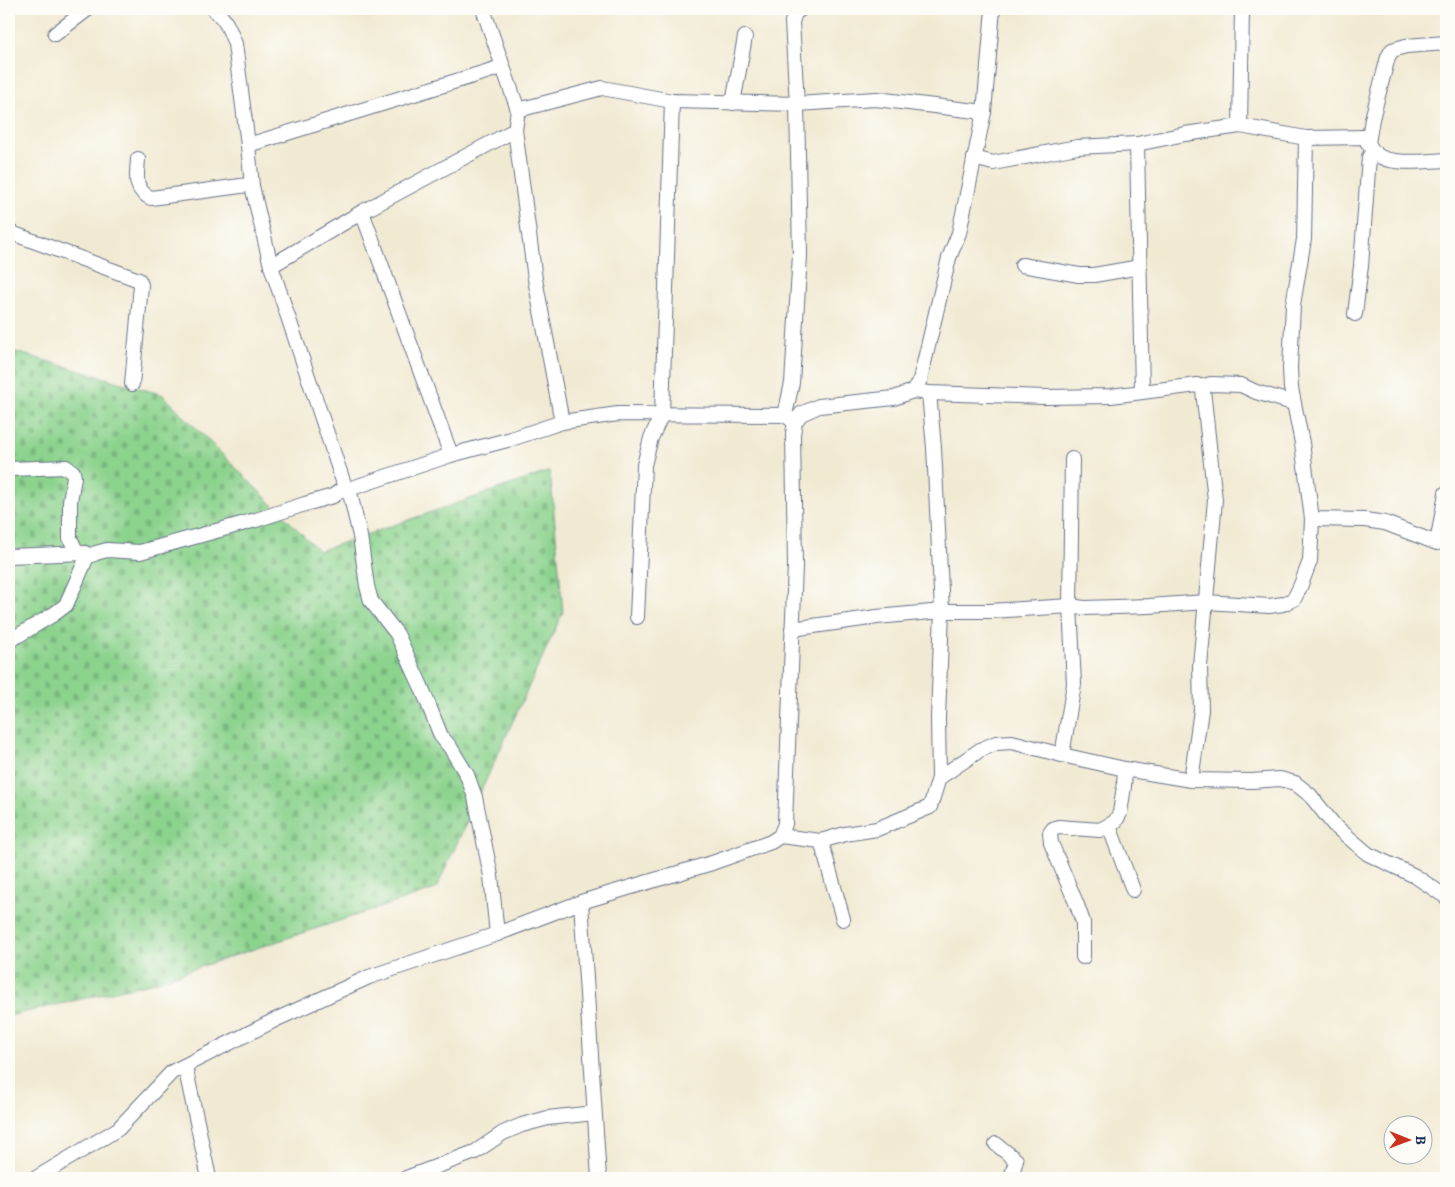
<svg xmlns="http://www.w3.org/2000/svg" width="1455" height="1187" font-family="Vollkorn,serif">
	<defs>
		<pattern id="cemetery-stones" width="16" height="16" patternUnits="userSpaceOnUse" patternTransform="scale(1.25)"><rect width="16" height="16" fill="#8cd38e"/><path d="M2 7V4a2 2 0 0 1 4 0v3zM10 15v-3a2 2 0 0 1 4 0v3z" fill="#78b57d"/></pattern>
	</defs>
	<rect width="100%" height="100%" fill="#fdfcf7"/>
	<filter id="ink" filterUnits="userSpaceOnUse"><feTurbulence type="fractalNoise" baseFrequency=".02" numOctaves="2"/><feDisplacementMap in="SourceGraphic" scale="10" xChannelSelector="R" yChannelSelector="G"/><feConvolveMatrix kernelMatrix="1 2 1 2 8 2 1 2 1" color-interpolation-filters="sRGB"/></filter>
	<filter id="wash" filterUnits="userSpaceOnUse"><feTurbulence type="fractalNoise" baseFrequency=".0096" numOctaves="4" result="noise"/><feDisplacementMap in="SourceGraphic" scale="20" xChannelSelector="R" yChannelSelector="G"/><feGaussianBlur stdDeviation="1.12" result="paint"/><feColorMatrix in="noise" values="0 0 0 0 0 0 0 0 0 0 0 0 0 0 0 0 0 1.4 0 .05"/><feComposite in="paint" operator="in"/></filter>
	<g filter="url(#wash)">
		<rect width="100%" height="100%" fill="#f1ead3"/>
		<path fill="url(#cemetery-stones)" stroke="#548176" d="M9 350 163 395 319 551 550 471 563 612 436 889 154 982 9 1016Z"/>
	</g>
	<g filter="url(#ink)">
		<g fill="none" stroke-linecap="round" stroke-linejoin="round">
			<g stroke="#667087" stroke-width="16">
				<g id="minor">
					<path d="M214 9C226 20 229 28 235 44L248 145 252 186"/>
					<path d="M483 9 518 110 515 130 535 279 562 422"/>
					<path d="M55 34 88 9"/>
					<path d="M733 103 745 37"/>
					<path d="M518 110 602 88 672 101 797 104 876 99 984 112"/>
					<path d="M1240 126 1242 9"/>
					<path d="M1368 143 1372 119 1388 57 1392 50 1406 46 1446 43"/>
					<path d="M1137 144 1142 392"/>
					<path d="M248 145 502 67"/>
					<path d="M974 158 993 163 1077 147 1137 144 1185 134 1240 126 1306 138 1365 137C1368 143 1371 150 1376 154 1390 166 1427 161 1446 160"/>
					<path d="M138 159C137 176 133 190 151 198L248 185 252 186 271 266 345 487"/>
					<path d="M362 212 451 455"/>
					<path d="M9 232 139 280 141 285 132 384"/>
					<path d="M1022 265 1079 275H1094L1140 267"/>
					<path d="M271 266 362 212 515 130"/>
					<path d="M1355 314 1361 266 1369 157 1373 153"/>
					<path d="M1201 387 1211 384 1241 385 1256 392 1293 403"/>
					<path d="M913 391 929 393 1045 397 1111 396 1197 385 1201 387 1203 390 1215 500 1200 666 1201 710 1191 780"/>
					<path d="M929 393 934 448 942 611 938 718 939 778"/>
					<path d="M792 420 785 415 792 383 800 255 797 104 792 22 795 13 801 9"/>
					<path d="M9 469 66 467 73 472 74 477 70 501V538L77 553"/>
					<path d="M349 489 360 536 367 586 371 601 397 634 421 686 441 736 450 747 467 775 475 797 491 876 497 934"/>
					<path d="M1312 519 1365 520 1385 523 1437 543 1446 493"/>
					<path d="M9 556 85 553"/>
					<path d="M637 617 644 465 651 438 662 414 672 101"/>
					<path d="M792 629 877 617 942 611H990L1070 606 1084 608 1149 606 1206 602 1269 606 1283 604 1294 599 1300 587 1310 561 1312 519 1302 443 1291 388 1290 368 1293 305 1304 239 1306 138"/>
					<path d="M9 641 54 614 66 605 87 557 96 553 107 550 140 552 256 520 305 504 333 496 345 487 349 489 451 455 511 439 562 422 618 414 785 415"/>
					<path d="M1062 755 1074 684 1070 606 1072 459"/>
					<path d="M1109 826 1133 890"/>
					<path d="M780 836 821 841 845 834 877 829 930 807 939 778 980 750 996 743 1012 742 1062 755 1125 769 1191 780 1252 781 1280 779 1295 783 1310 795 1334 825 1368 854 1415 876 1446 897"/>
					<path d="M821 841 843 919"/>
					<path d="M581 902 599 1178"/>
					<path d="M1083 957V922L1077 905 1051 843 1050 833 1053 829 1058 827 1100 830 1115 822 1120 813 1124 786 1125 769"/>
					<path d="M185 1066 209 1178"/>
					<path d="M996 1144 1016 1160 1011 1178"/>
					<path d="M36 1178 118 1129 172 1072 277 1019 369 977 497 934 581 902 712 863 771 842 780 836 785 824 795 565 793 434 795 422 801 414 819 406 894 398 913 391 920 380 949 258 959 233 984 112 993 9"/>
					<path d="M406 1178 475 1152 503 1133 522 1125 548 1118 594 1113"/>
				</g>
			</g>
			<use href="#minor" stroke="#fff" stroke-width="14"/>
		</g>
	</g>
	<rect width="1455" height="1187" fill="none" stroke="#fdfcf7" stroke-width="30"/>
	<g transform="translate(1408 1140) rotate(91)"><circle r="24" fill="#fdfcf7" stroke="#a3aaba"/>
	<path d="M0-4L9 19L0 12L-9 19Z" fill="#c8321e"/>
	<text y="-8" font-size="14" font-weight="bold" text-anchor="middle" fill="#1b2f5e">B</text>
	</g>
</svg>
